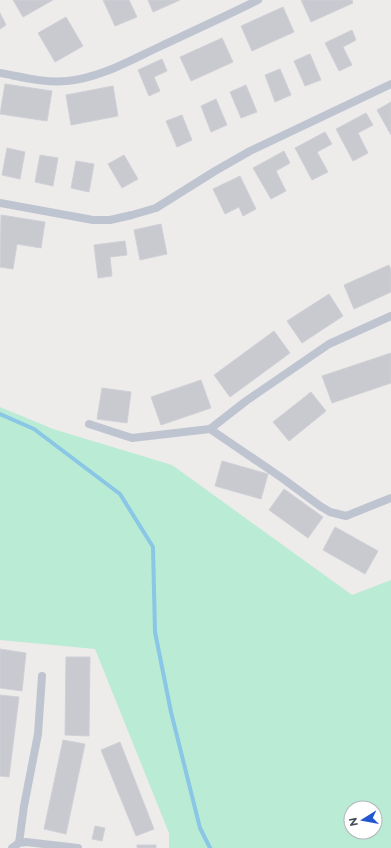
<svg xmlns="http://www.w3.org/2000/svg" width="391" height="848" font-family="Montserrat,sans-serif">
	<rect width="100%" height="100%" fill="#eeebeb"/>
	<path fill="#baebd4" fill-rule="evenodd" d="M0 407 53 429 172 465 352 595 391 580V848H169V833L95 649 0 640ZM351 808H375V832H351Z"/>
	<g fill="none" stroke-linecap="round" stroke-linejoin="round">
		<path stroke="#8ac6e5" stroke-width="4" d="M0 414 34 429 120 494 153 547 155 632 171 712 200 828 210 848"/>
	</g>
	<g fill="#c9c9d0" stroke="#cfd1d7">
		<path d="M13 0H53L23 17Z"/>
		<path d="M103 0H129L137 17 115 26Z"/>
		<path d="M148 0H180L153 12Z"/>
		<path d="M301 0H352L353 3 311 22Z"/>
		<path d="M283 7 294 32 252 51 241 26Z"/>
		<path d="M0 13 6 25 0 29Z"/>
		<path d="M66 17 83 46 55 62 38 33Z"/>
		<path d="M352 30 356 40 343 47 352 65 339 71 325 43Z"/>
		<path d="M222 38 233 62 191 81 180 57Z"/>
		<path d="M310 54 321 80 305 86 294 61Z"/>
		<path d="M162 59 167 71 154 77 160 91 149 96 138 70Z"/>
		<path d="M280 69 291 95 275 102 265 75Z"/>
		<path d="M5 84 52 91 47 121 0 114Z"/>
		<path d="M246 85 257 112 241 118 230 92Z"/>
		<path d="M113 86 118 116 71 125 66 95Z"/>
		<path d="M216 99 227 125 211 132 201 106Z"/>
		<path d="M391 102V135L377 110Z"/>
		<path d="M366 113 373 125 358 133 368 153 353 161 336 129Z"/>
		<path d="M182 115 192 140 177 147 166 121Z"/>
		<path d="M325 132 332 144 317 152 328 172 312 180 295 148Z"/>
		<path d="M7 148 25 152 20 179 2 175Z"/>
		<path d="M284 151 290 163 276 171 286 191 271 199 253 168Z"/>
		<path d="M40 155 58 158 53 186 35 182Z"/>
		<path d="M124 155 138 179 122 188 108 164Z"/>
		<path d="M76 161 94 164 89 192 71 188Z"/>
		<path d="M240 176 256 209 243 216 239 207 225 214 213 189Z"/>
		<path d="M1 215 45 222 41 248 17 244 13 269 0 267Z"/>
		<path d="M161 224 167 254 140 260 134 230Z"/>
		<path d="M125 241 127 255 110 257 112 276 98 278 94 245Z"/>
		<path d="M389 265 391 270V292L354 309 344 285Z"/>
		<path d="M329 294 343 316 302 343 287 321Z"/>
		<path d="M274 331 290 353 230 397 214 375Z"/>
		<path d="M391 353V383L332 403 322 376Z"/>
		<path d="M201 380 211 408 161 425 151 397Z"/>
		<path d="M102 388 131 392 127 423 97 419Z"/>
		<path d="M311 392 326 411 289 441 273 422Z"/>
		<path d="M222 461 268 474 261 499 215 486Z"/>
		<path d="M284 489 323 517 308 538 269 510Z"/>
		<path d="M335 527 378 551 365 574 323 550Z"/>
		<path d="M0 649 26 653 22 691 0 688Z"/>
		<path d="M66 657H90L89 736 65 735Z"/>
		<path d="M0 695 19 697 9 777 0 776Z"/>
		<path d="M63 740 85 744 66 834 44 829Z"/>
		<path d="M120 742 154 829 136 836 101 750Z"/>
		<path d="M95 826 105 828 102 841 92 839Z"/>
		<rect x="137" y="845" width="19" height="3"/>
	</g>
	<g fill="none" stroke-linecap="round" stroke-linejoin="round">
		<g stroke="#bfc5d0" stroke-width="8">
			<path d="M0 73C22 77 44 83 67 81 100 78 131 60 161 46 193 31 226 16 258 0"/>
			<path d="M0 203 93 220H110L132 215 156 208 215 171 250 151 391 84"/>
			<path d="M89 424 132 438 210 429 246 401 329 344 391 316"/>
			<path d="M210 429 282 478 320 506 330 512 346 516 391 498"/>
			<path d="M19 843 24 806 38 734 42 676"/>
			<path d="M12 848 19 843 26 842 78 848"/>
		</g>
	</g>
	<g transform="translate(363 820) rotate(259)"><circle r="19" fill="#ffffff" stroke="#b5b7bc"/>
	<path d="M0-3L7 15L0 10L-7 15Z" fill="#2357d0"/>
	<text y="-6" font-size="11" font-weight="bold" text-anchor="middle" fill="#454c57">N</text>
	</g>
</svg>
